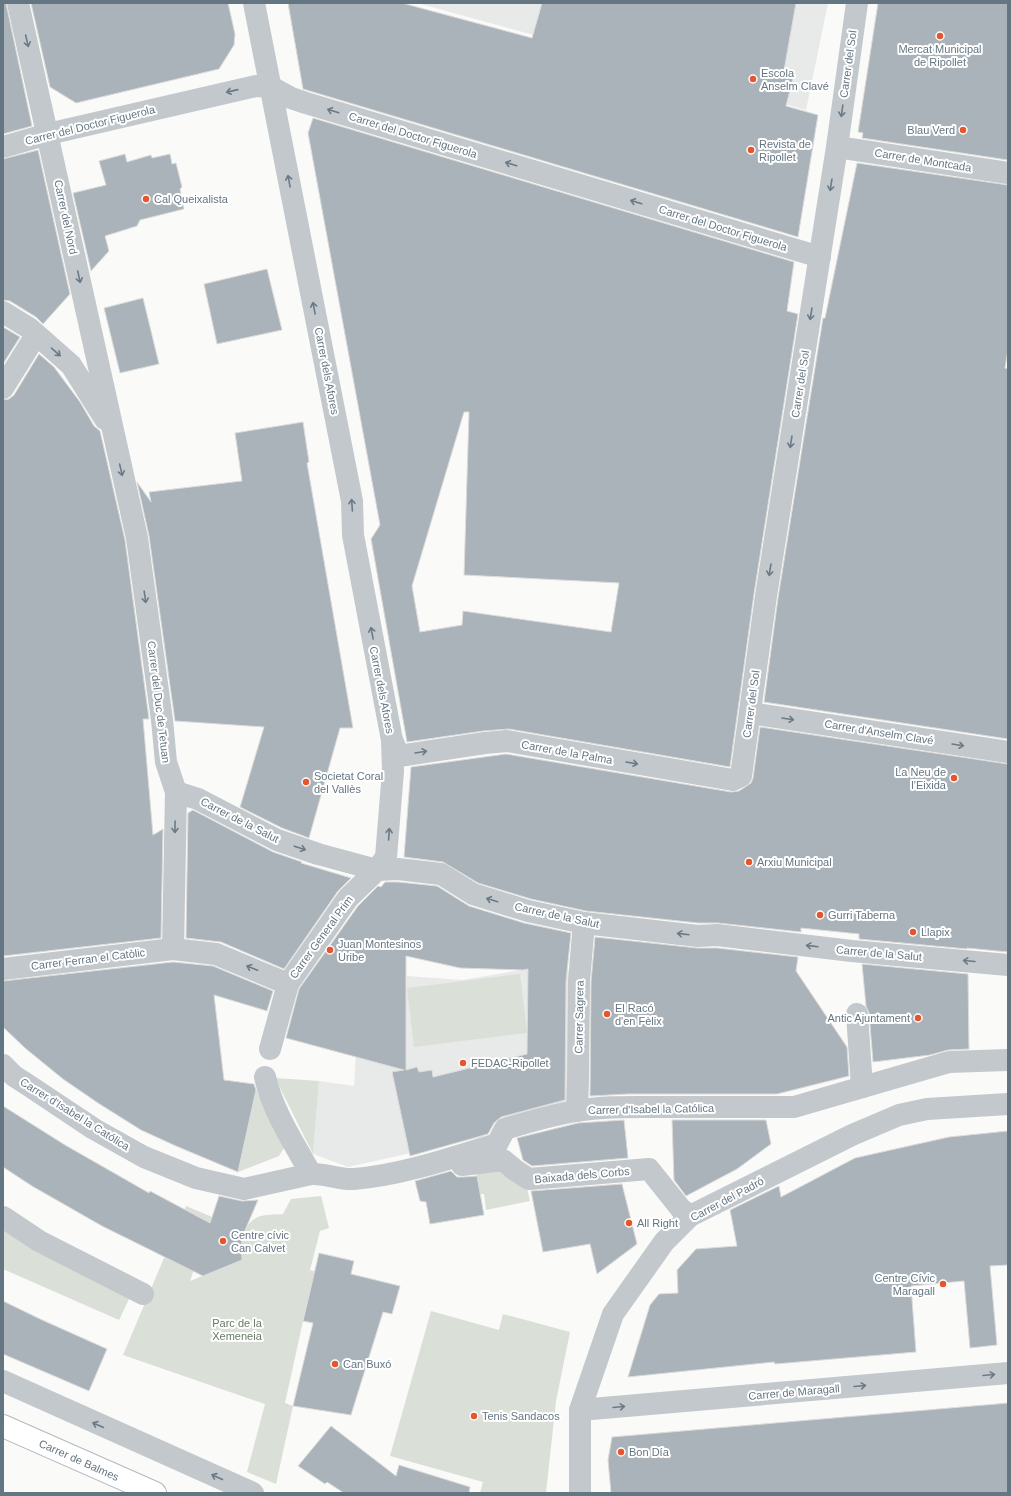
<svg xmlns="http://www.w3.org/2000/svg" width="1011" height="1496" font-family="Helvetica,sans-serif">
	<rect width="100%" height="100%" fill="#fafaf8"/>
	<g fill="#e8e9e9">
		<path d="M417 3H828L806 110Z"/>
		<path d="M528 969 571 971 569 1100 564 1104 481 1125 483 1137 348 1167 313 1154 319 1081 354 1086 357 1035 406 1000 407 976 462 980Z"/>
	</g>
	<g fill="#dadfd7">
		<path d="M520 974 527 1033 414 1047 407 988Z"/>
		<path d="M275 1078 319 1081 313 1154Z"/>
		<path d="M256 1089 284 1148 279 1156 238 1172Z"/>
		<path d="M501 1166 527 1188 530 1201 486 1210 484 1194H480L476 1170Z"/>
		<path d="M321 1196 329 1228 320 1231 310 1270 316 1272 307 1303 285 1403 293 1406 276 1484 247 1472 265 1404 123 1355 186 1206 212 1217 190 1281 242 1260C240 1244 241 1225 258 1217 264 1214 276 1215 283 1214L291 1199Z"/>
		<path d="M3 1229 129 1299 119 1320 3 1269Z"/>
		<path d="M431 1311 499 1330 503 1314 570 1332 556 1401 546 1493H480L483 1482 390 1456Z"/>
	</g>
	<g fill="#aab3b9" stroke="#dcdcda" fill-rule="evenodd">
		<path d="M3 3H6L32 126 3 134Z"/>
		<path d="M31 3H228L235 34 234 45 219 69 76 103 50 87Z"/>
		<path d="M288 3H402L532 38 542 3H796L783 76 793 78 786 106 818 115 798 237 303 89Z"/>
		<path d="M878 3H1008V160L862 138 863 133 858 132Z"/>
		<path d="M313 118 794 262 787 311 798 314 754 594 730 767 509 729 483 731 407 742 371 539 380 525 308 133ZM464 412H469L464 575 619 583 611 632 463 611 462 625 420 632 412 586Z"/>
		<path d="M38 150 70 294 43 324 36 317 10 301 3 300V159Z"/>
		<path d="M125 154 127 162 151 155 152 158 170 154 172 164 176 163 182 187 180 189 184 209 140 220 137 226 105 236 109 251 91 271 73 193 106 185 99 161Z"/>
		<path d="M857 163 1008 185V350L1005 368 1008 369V739L764 702 778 598 823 318H825Z"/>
		<path d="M267 269 282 330 217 344 204 284Z"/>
		<path d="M143 298 159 364 120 373 104 308Z"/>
		<path d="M3 327 20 337 3 364Z"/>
		<path d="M39 354 54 367 80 402 94 426 100 431 125 540 149 719H143L153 835 163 829 161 938 3 956V400L9 399 14 395Z"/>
		<path d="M303 422 309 462 307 463 353 728H340L309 838 282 828 240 807 264 727 175 721 149 536 137 482 151 502 149 492 242 481 235 433Z"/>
		<path d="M760 727 1008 764V952L967 948V949L859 939V934L801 928V932L718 923H698L586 911 531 899 478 883 443 862 404 857 411 767 506 754 731 792 739 791 751 783 753 778Z"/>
		<path d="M193 810 273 852 302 862 301 863 351 878 338 891 284 969 221 942 186 938 188 813Z"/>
		<path d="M385 882H398L437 886 469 906 524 923 571 933 566 981 565 1100 501 1117 494 1123 488 1134 410 1156 392 1072 404 1070 286 1038 299 989 358 906 378 886 381 887ZM406 956 460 968 523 970 528 969 527 1054 433 1077 432 1070 419 1072 417 1067 406 1070Z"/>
		<path d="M595 937 697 948H717L798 957 796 971 847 1047 849 1076 777 1094H628L590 1096 591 982Z"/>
		<path d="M173 962 213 966 273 991 267 1011 214 995 224 1080 254 1084 256 1090 238 1172 176 1146 141 1130 98 1103 63 1079 25 1048 3 1027V981Z"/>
		<path d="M862 964 968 974 969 1049 948 1050 930 1055 873 1062 869 1013 866 1006Z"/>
		<path d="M3 1106 65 1145 149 1193 150 1191 210 1223 219 1196 242 1201 258 1200 243 1235 241 1246 242 1260 203 1276 102 1226 32 1186 3 1167Z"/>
		<path d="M624 1120 628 1158 532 1166 523 1160 517 1138 578 1123Z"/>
		<path d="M672 1120H766L771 1144 737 1169 686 1196 674 1180Z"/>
		<path d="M1008 1131V1265L990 1266 997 1345 970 1348 964 1281 911 1286 916 1352 775 1364 774 1362 628 1377 650 1305 659 1294 678 1293 677 1270 696 1249 737 1246 730 1210 779 1186 781 1197 855 1158 949 1137Z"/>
		<path d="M451 1171 457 1177H464L477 1176 484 1215 430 1224 426 1202 420 1201 415 1181Z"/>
		<path d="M622 1184 637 1244 597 1274 590 1244 543 1252 531 1191Z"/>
		<path d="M319 1253 354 1261 351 1274 400 1286 392 1314 383 1312 351 1415 293 1406 313 1323 303 1321Z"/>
		<path d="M3 1301 40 1319 107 1349 89 1391 3 1354Z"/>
		<path d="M1008 1403V1493H611L608 1460 612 1437Z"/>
		<path d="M331 1426 396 1476 399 1465 470 1487 469 1493H344L327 1482 325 1484 298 1466Z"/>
	</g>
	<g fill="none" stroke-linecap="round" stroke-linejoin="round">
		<g stroke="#b3babf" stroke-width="24">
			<path id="secondary" d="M3 1426 155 1493"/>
		</g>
		<g stroke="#c3c8cc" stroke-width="22">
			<path d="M577 1111 578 1080 579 981 584 923"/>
			<path d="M462 1165 503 1160 515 1170 529 1179 649 1169 681 1209 690 1216"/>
			<path d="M311 1174C325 1173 339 1180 354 1179 402 1175 451 1158 497 1144L505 1129C528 1122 552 1115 576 1111 603 1106 632 1107 659 1107"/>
		</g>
		<g stroke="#c3c8cc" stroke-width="22">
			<path d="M18 3 137 538 162 720 166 762 176 792 173 949"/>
			<path d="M254 3 352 501 353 535 392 740 393 771 386 857 377 870 348 898 288 984 270 1049"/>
			<path d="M3 147 48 134 256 86 271 87 291 98 306 103 820 257"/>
			<path d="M837 147 1008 173"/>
			<path d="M3 312 29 328 71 365 105 419"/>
			<path d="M3 388 36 335"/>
			<path d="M750 713 1008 752"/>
			<path d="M392 740 399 756 485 743 507 741 733 780 741 776 766 596 837 147 857 3"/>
			<path d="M176 792 198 799 277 840 318 854 377 870 398 869 441 874 473 894 528 911 584 923 698 936 717 935 852 951 1008 965"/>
			<path d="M3 969 173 949 216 954 288 984"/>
			<path d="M857 1014 862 1087"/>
			<path d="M3 1065 14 1076 28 1085 94 1129 144 1157 196 1178 244 1189 311 1174C294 1143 273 1112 265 1077"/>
			<path d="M659 1107H794L949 1062 1008 1060"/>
			<path d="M3 1217 39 1241 143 1294"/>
			<path d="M3 1381 253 1493"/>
			<path d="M580 1410 1008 1373"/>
			<path d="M580 1493V1410L613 1314 664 1242 690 1216 852 1135 899 1115 927 1109 1008 1104"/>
		</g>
		<use href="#secondary" stroke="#fff" stroke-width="22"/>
	</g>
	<defs><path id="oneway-shaft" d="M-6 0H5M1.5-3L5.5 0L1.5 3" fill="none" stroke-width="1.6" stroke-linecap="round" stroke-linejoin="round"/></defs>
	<g stroke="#6a7a87">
		<use href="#oneway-shaft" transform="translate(27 41) rotate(77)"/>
		<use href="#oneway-shaft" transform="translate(232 91) rotate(167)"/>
		<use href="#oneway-shaft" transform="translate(333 111) rotate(-163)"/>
		<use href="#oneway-shaft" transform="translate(842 111) rotate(98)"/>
		<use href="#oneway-shaft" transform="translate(511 164) rotate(-163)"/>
		<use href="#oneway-shaft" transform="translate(289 181) rotate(-101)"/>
		<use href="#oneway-shaft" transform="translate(831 185) rotate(99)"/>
		<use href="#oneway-shaft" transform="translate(636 202) rotate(-163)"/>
		<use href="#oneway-shaft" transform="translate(79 277) rotate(78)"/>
		<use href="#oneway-shaft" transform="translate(314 308) rotate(-101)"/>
		<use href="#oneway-shaft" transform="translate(811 314) rotate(99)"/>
		<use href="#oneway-shaft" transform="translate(56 352) rotate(41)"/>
		<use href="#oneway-shaft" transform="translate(791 442) rotate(99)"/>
		<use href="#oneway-shaft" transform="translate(121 470) rotate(77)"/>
		<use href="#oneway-shaft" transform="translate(352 505) rotate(-94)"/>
		<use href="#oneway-shaft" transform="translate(770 570) rotate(99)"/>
		<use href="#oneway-shaft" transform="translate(145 597) rotate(82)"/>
		<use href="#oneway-shaft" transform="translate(372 633) rotate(-101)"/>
		<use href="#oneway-shaft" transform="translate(788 719) rotate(9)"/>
		<use href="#oneway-shaft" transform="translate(958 745) rotate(9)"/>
		<use href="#oneway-shaft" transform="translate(421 752) rotate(-9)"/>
		<use href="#oneway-shaft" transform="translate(632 763) rotate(10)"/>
		<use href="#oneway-shaft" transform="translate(175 827) rotate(91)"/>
		<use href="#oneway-shaft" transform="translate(389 834) rotate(-86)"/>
		<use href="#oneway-shaft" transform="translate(300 848) rotate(18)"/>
		<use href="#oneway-shaft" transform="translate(492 900) rotate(-163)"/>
		<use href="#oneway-shaft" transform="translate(683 934) rotate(-173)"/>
		<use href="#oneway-shaft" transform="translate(812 946) rotate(-173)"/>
		<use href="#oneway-shaft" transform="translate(969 961) rotate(-175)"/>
		<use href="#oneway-shaft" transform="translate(252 968) rotate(-158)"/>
		<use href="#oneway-shaft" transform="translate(989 1375) rotate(-5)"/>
		<use href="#oneway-shaft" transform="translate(860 1386) rotate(-5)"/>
		<use href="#oneway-shaft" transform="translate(619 1407) rotate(-5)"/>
		<use href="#oneway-shaft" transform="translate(98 1425) rotate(-156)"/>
		<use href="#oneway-shaft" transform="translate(217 1477) rotate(-156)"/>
	</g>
	<g fill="#e4572e" stroke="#fff" stroke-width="1.5">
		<circle cx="940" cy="36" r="4"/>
		<circle cx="753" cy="79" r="4"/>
		<circle cx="963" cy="130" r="4"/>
		<circle cx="751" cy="150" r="4"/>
		<circle cx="146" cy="199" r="4"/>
		<circle cx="954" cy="778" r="4"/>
		<circle cx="306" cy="782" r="4"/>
		<circle cx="749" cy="862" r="4"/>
		<circle cx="820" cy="915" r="4"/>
		<circle cx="913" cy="932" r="4"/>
		<circle cx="330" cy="950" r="4"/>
		<circle cx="607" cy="1014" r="4"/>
		<circle cx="918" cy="1018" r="4"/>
		<circle cx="463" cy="1063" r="4"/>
		<circle cx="629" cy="1223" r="4"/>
		<circle cx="223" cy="1241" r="4"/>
		<circle cx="943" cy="1284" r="4"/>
		<circle cx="335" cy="1364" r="4"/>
		<circle cx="474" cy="1416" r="4"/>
		<circle cx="621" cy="1452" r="4"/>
	</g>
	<g text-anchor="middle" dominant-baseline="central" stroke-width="4" stroke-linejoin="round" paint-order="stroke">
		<g font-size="11" fill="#657683" stroke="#fff" text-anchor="start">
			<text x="940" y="49" text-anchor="middle">Mercat Municipal<tspan x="940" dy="13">de Ripollet</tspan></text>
			<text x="761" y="73">Escola<tspan x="761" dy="13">Anselm Clavé</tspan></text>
			<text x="955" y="130" text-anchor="end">Blau Verd</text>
			<text x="759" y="144">Revista de<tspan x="759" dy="13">Ripollet</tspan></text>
			<text x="154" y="199">Cal Queixalista</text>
			<text x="946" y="772" text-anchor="end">La Neu de<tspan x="946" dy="13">l’Eixida</tspan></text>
			<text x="314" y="776">Societat Coral<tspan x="314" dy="13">del Vallès</tspan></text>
			<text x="757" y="862">Arxiu Municipal</text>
			<text x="828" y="915">Gurri Taberna</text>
			<text x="921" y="932">Llapix</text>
			<text x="338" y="944">Juan Montesinos<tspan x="338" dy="13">Uribe</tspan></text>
			<text x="615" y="1008">El Racó<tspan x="615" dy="13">d'en Fèlix</tspan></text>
			<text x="910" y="1018" text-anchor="end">Antic Ajuntament</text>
			<text x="471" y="1063">FEDAC-Ripollet</text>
			<text x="637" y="1223">All Right</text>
			<text x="231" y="1235">Centre cívic<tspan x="231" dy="13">Can Calvet</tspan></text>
			<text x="935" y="1278" text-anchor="end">Centre Cívic<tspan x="935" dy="13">Maragall</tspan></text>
			<text x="343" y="1364">Can Buxó</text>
			<text x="482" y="1416">Tenis Sandacos</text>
			<text x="629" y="1452">Bon Día</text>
		</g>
		<g font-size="11" fill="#657683" stroke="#fff">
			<text transform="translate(848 64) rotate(-82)">Carrer del Sol</text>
			<text transform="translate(90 125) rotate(-14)">Carrer del Doctor Figuerola</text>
			<text transform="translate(413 135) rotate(17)">Carrer del Doctor Figuerola</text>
			<text transform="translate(923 160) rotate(9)">Carrer de Montcada</text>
			<text transform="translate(66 217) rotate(78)">Carrer del Nord</text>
			<text transform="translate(723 228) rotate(17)">Carrer del Doctor Figuerola</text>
			<text transform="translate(327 371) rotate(79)">Carrer dels Afores</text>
			<text transform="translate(800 384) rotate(-81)">Carrer del Sol</text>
			<text transform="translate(382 690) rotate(79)">Carrer dels Afores</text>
			<text transform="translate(159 702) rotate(83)">Carrer del Duc de Tetuan</text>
			<text transform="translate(751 704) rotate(-82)">Carrer del Sol</text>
			<text transform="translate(879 732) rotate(9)">Carrer d'Anselm Clavé</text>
			<text transform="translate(567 752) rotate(10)">Carrer de la Palma</text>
			<text transform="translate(240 820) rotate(27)">Carrer de la Salut</text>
			<text transform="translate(557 915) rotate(12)">Carrer de la Salut</text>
			<text transform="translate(321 937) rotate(-54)">Carrer General Prim</text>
			<text transform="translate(879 953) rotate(5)">Carrer de la Salut</text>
			<text transform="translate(88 959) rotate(-7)">Carrer Ferran el Catòlic</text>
			<text transform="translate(579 1017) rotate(-89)">Carrer Sagrera</text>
			<text transform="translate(651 1109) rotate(-1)">Carrer d'Isabel la Católica</text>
			<text transform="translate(75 1114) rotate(32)">Carrer d'Isabel la Católica</text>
			<text transform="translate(582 1175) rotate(-5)">Baixada dels Corbs</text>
			<text transform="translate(727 1199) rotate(-28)">Carrer del Padró</text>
			<text transform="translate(794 1392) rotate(-5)">Carrer de Maragall</text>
			<text transform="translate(79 1460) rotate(24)">Carrer de Balmes</text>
		</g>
		<g font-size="11" fill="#687a64" stroke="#fff">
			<text x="237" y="1323">Parc de la<tspan x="237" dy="13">Xemeneia</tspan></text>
		</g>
	</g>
	<rect width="1011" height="1496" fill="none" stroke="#657683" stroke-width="8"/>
</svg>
